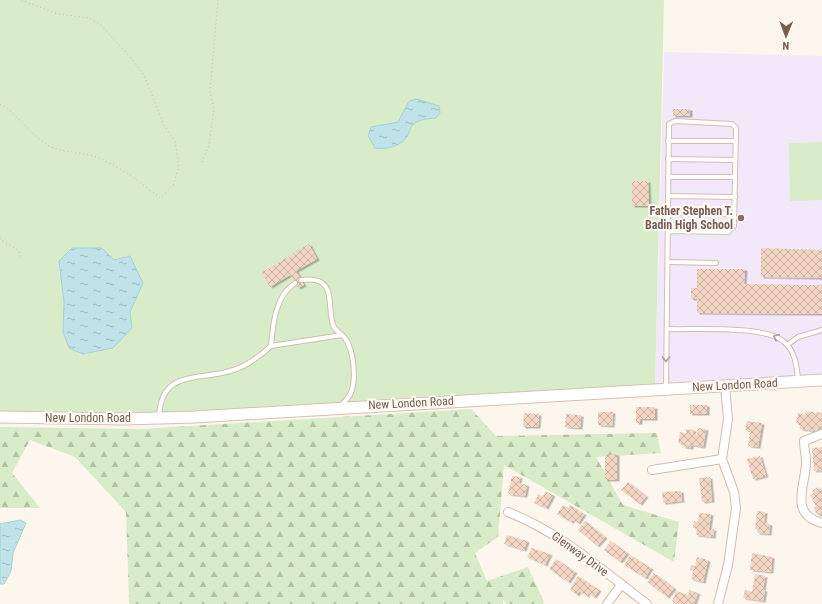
<svg xmlns="http://www.w3.org/2000/svg" width="822" height="604" font-family="'Roboto Condensed',sans-serif">
	<defs>
		<pattern id="forest-firs" width="22" height="20" patternUnits="userSpaceOnUse"><rect width="22" height="20" fill="#d8ecc9"/><path d="M5 1l3.5 6h-7zM16 11l3.5 6h-7z" fill="#b4c2a5"/></pattern>
		<pattern id="water-ripples" width="26" height="14" patternUnits="userSpaceOnUse"><rect width="26" height="14" fill="#bfe3e8"/><path d="M2 4q2-2 4 0t4 0M15 11q2-2 4 0t4 0" fill="none" stroke="#a0bbbe"/></pattern>
		<pattern id="building-cross-hatch" width="8" height="8" patternUnits="userSpaceOnUse"><rect width="8" height="8" fill="#f3d5c3"/><path d="M0 0l8 8M0 8l8-8" fill="none" stroke="#cab0a1"/></pattern>
		<filter id="shadow"><feDropShadow dx="2.5" dy="1.5" stdDeviation="0" flood-color="#0004"/></filter>
	</defs>
	<rect width="100%" height="100%" fill="#fdf6ec"/>
	<path fill="#f3e8fa" d="M664 52 822 56V380L655 389Z"/>
	<g fill="#d8ecc9">
		<path d="M0 0H664L655 389 194 417H0Z"/>
		<path d="M822 142V200L790 201 789 143Z"/>
	</g>
	<path fill="url(#forest-firs)" d="M471 409 496 436 657 433 661 453 596 457 623 505 679 522 674 562 504 465 498 537 475 553 487 581 528 567 544 602 543 604H506L503 600V604H129L126 512 75 457 30 440 12 473 40 508H0V427L141 429Z"/>
	<g fill="url(#water-ripples)" stroke="#a5d3da">
		<path d="M417 99 439 106 440 113 436 118C428 119 417 119 412 126 410 129 409 134 407 137 401 146 385 150 375 148L368 136 371 127 398 122 409 101Z"/>
		<path d="M72 248H102L114 260 130 256 143 283 130 312 132 328 113 348 83 354 69 348 63 332 64 302 59 261Z"/>
		<path d="M20 520 26 523 13 553 11 571 4 584H0V524Z"/>
	</g>
	<g fill="url(#building-cross-hatch)" filter="url(#shadow)">
		<rect x="673" y="109" width="17" height="7"/>
		<path d="M632 181H648L649 206H632Z"/>
		<path d="M309 244 317 259 296 271 304 285 298 288 290 275 270 287 261 273Z"/>
		<path d="M761 248 822 250V278L761 277Z"/>
		<path d="M697 269H745L744 284 822 285V314L697 313V299H691V288H697Z"/>
		<rect x="690" y="405" width="17" height="9"/>
		<path d="M636 407H655V419H640V423H636Z"/>
		<path d="M806 411 814 412 815 420 816 412 822 413V432L800 429 799 424 796 423 798 413 805 415Z"/>
		<path d="M598 412H613L612 426 598 425Z"/>
		<path d="M524 413 539 414 538 427H523Z"/>
		<path d="M566 414 581 415 580 428 565 427Z"/>
		<path d="M747 421 762 423 758 447 748 446 750 431 745 430Z"/>
		<path d="M698 428 706 429 703 447 691 445V448L683 447 684 444 678 443 680 432 686 433V429L694 430 693 434 697 435Z"/>
		<path d="M822 447V470L814 471 812 448Z"/>
		<path d="M617 454V480H605V455Z"/>
		<path d="M760 456 766 476 753 479 747 459Z"/>
		<path d="M512 476 520 477 519 483 527 485 525 496 508 494Z"/>
		<path d="M710 477 712 501 702 502 699 478Z"/>
		<path d="M628 482 646 496 640 504 621 490Z"/>
		<path d="M818 487 822 493V512L818 515 813 508 816 506 810 495 814 493 812 491Z"/>
		<path d="M545 491 553 495 546 508 534 503 538 494 543 497Z"/>
		<path d="M681 491 682 501 663 503 662 492Z"/>
		<path d="M563 505 568 508 570 505 584 514 578 523 573 520 571 522 557 514Z"/>
		<path d="M757 511 765 512 764 523 770 524 769 534 757 533 758 530 755 529Z"/>
		<path d="M699 513 711 514 709 529H714L713 537 696 535 697 528H693L694 521 698 522Z"/>
		<path d="M585 521 605 537 597 546 578 530Z"/>
		<path d="M507 535 527 541 524 550 504 544Z"/>
		<path d="M611 541 627 553 620 562 604 550Z"/>
		<path d="M532 548 550 554 545 565 527 557Z"/>
		<path d="M752 553 772 557 771 572 750 570Z"/>
		<path d="M630 555 651 568 645 578 624 565Z"/>
		<path d="M697 557 708 560 703 582 691 579 693 571 690 570 691 565 695 566Z"/>
		<path d="M556 559 575 572 568 582 549 569Z"/>
		<path d="M654 573 674 588 667 597 647 582Z"/>
		<path d="M755 574 765 576 763 590H765L763 601 743 598 745 590 752 592Z"/>
		<path d="M578 576 599 590 594 597 588 593 587 596 579 591 577 595 570 590Z"/>
		<path d="M689 590 698 593 694 604H678L672 602 676 591 688 595Z"/>
	</g>
	<g fill="none" stroke-linecap="round" stroke-linejoin="round">
		<g stroke="#d1beb0" stroke-width="6">
			<g id="lane">
				<path d="M668 141H736"/>
				<path d="M668 159 735 160"/>
				<path d="M668 177H735"/>
				<path d="M668 196 735 197"/>
				<path d="M668 213 734 214"/>
				<path d="M668 262 716 263"/>
				<path d="M301 280C338 276 326 301 333 325 334 330 342 334 345 338 354 351 357 381 350 395 347 399 343 403 340 407"/>
				<path d="M667 329C693 330 763 325 783 341 795 350 797 366 798 380"/>
				<path d="M787 345 798 337 822 330"/>
				<path d="M271 346 342 335"/>
				<path d="M666 389 669 124 675 121 732 124 736 128 734 226 728 232 668 231"/>
				<path d="M159 417C161 370 196 381 230 371 246 367 259 357 271 346 273 324 275 296 295 283"/>
			</g>
		</g>
		<g stroke="#d1beb0" stroke-width="10">
			<g id="street">
				<path d="M822 434 804 441C804 448 806 455 806 462 806 484 788 514 822 523"/>
				<path d="M652 470 722 459"/>
				<path d="M508 512C561 533 602 570 647 604"/>
				<path d="M607 604 621 585"/>
				<path d="M718 604 728 565 736 508 734 492 722 459 728 419 725 386"/>
			</g>
		</g>
		<g stroke="#d6c0b0" stroke-width="13">
			<path id="secondary" d="M0 417 124 419 194 417 822 380"/>
		</g>
		<g stroke="#d9b8a5" stroke-width="1" stroke-dasharray="1 3" stroke-linecap="butt">
			<path d="M0 104C19 115 31 136 49 146 61 152 79 152 93 156 115 163 142 183 160 198L173 186 179 167 175 141 164 125 144 75 130 57 100 24 89 18 58 14 21 0"/>
			<path d="M202 162 209 145 214 108 210 92 218 0"/>
			<path d="M0 238 1 240 18 250 21 257"/>
		</g>
		<use href="#lane" stroke="#fff" stroke-width="4"/>
		<use href="#street" stroke="#fff" stroke-width="8"/>
		<use href="#secondary" stroke="#fff" stroke-width="11"/>
	</g>
	<defs><path id="oneway-chevron" d="M-2-3.5L2.5 0L-2 3.5" fill="none" stroke-width="1.6" stroke-linecap="round" stroke-linejoin="round"/></defs>
	<g stroke="#af9d94">
		<use href="#oneway-chevron" transform="translate(776 337) rotate(-155)"/>
		<use href="#oneway-chevron" transform="translate(666 359) rotate(91)"/>
	</g>
	<circle fill="#8d6e63" stroke="#fffaf3" stroke-width="1.5" cx="741" cy="218" r="4"/>
	<g text-anchor="middle" dominant-baseline="central" stroke-width="4" stroke-linejoin="round" paint-order="stroke">
		<g font-size="12" font-weight="bold" fill="#785e54" stroke="#fffaf3" text-anchor="end">
			<text x="733" y="211">Father Stephen T.<tspan x="733" dy="14">Badin High School</tspan></text>
		</g>
		<g font-size="12" fill="#7a5c4d" stroke="#fffaf3">
			<text transform="translate(735 385) rotate(-3)">New London Road</text>
			<text transform="translate(411 403) rotate(-3)">New London Road</text>
			<text x="88" y="418">New London Road</text>
			<text transform="translate(580 554) rotate(36)">Glenway Drive</text>
		</g>
	</g>
	<g transform="translate(786 36) rotate(181)" stroke="#fffaf3" stroke-width="3" paint-order="stroke">
	<path d="M0-3L7 15L0 10L-7 15Z" fill="#7a5c4d"/>
	<text y="-6" font-size="11" font-weight="bold" text-anchor="middle" fill="#7a5c4d">N</text>
	</g>
</svg>
